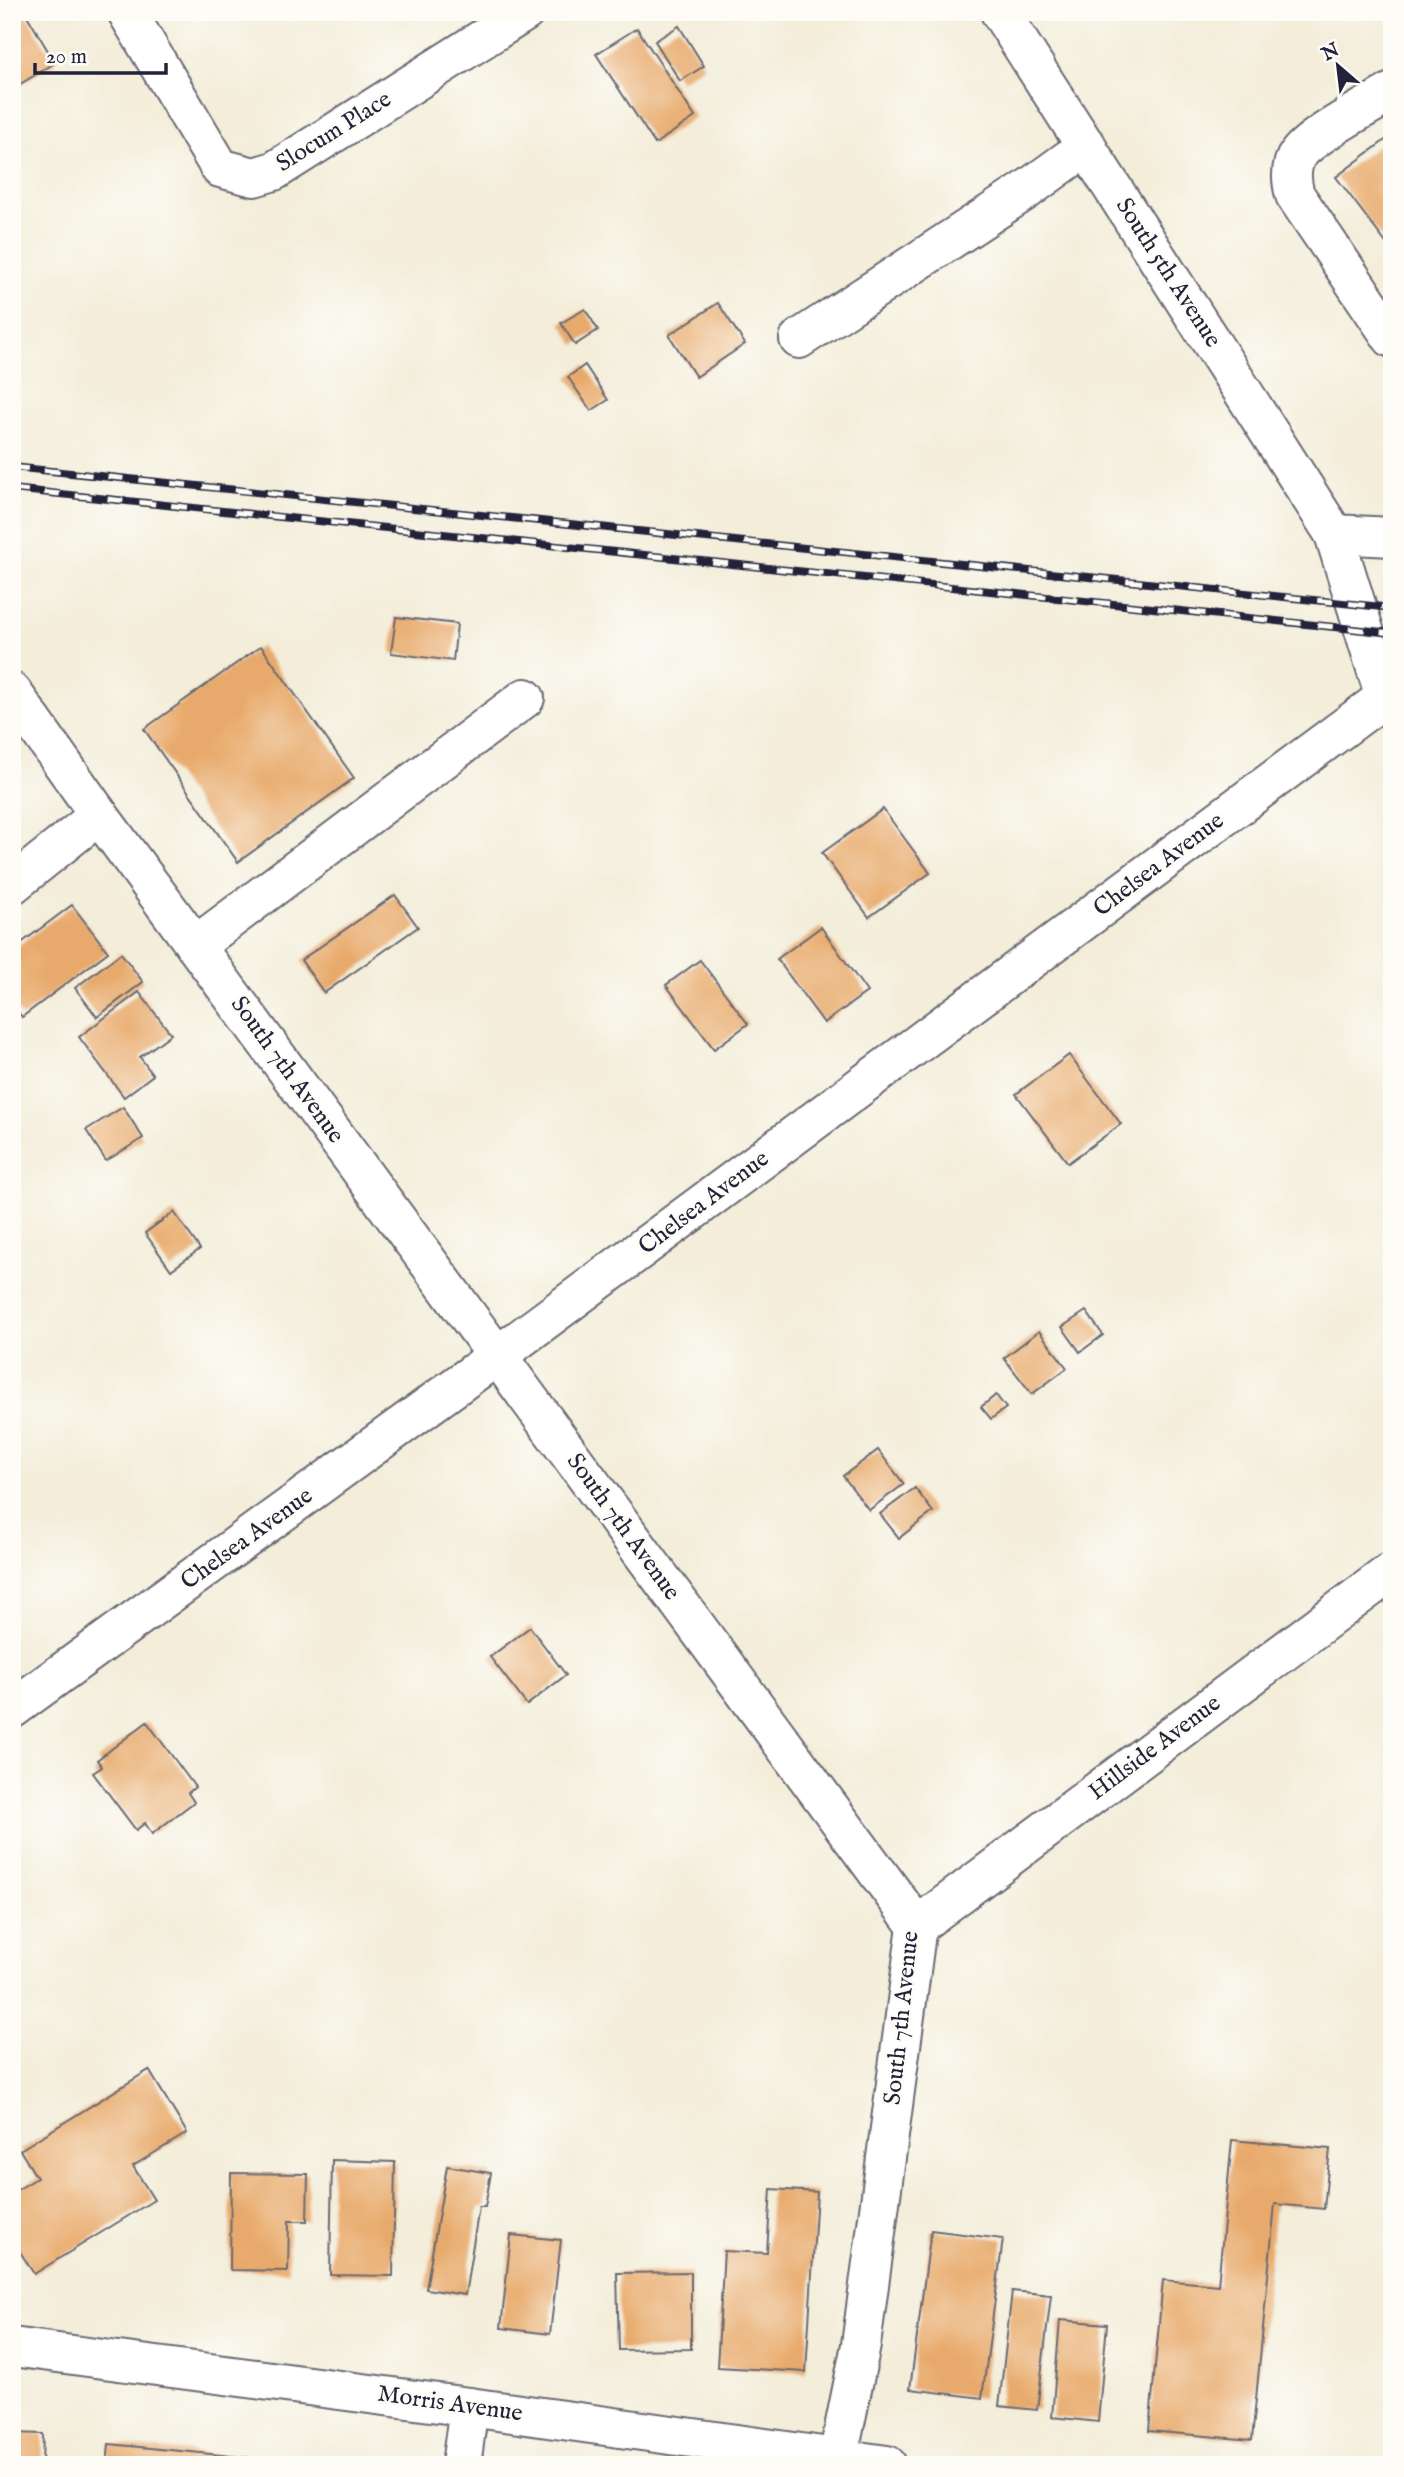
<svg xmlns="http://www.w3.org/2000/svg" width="1404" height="2477" font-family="'IM FELL English',serif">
	<rect width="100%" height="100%" fill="#fdfcf7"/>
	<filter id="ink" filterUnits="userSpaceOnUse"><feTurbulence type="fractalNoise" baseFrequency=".0143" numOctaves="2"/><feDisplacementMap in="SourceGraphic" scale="14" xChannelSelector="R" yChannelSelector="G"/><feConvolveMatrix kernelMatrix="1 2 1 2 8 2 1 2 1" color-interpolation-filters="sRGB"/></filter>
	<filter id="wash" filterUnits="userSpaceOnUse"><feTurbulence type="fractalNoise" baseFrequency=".00686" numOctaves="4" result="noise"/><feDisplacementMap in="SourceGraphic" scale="28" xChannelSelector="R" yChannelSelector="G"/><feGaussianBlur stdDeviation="1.57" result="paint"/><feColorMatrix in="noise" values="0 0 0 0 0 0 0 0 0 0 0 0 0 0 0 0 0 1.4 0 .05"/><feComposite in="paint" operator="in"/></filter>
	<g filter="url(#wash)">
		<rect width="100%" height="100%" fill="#f3edd9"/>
		<g id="blocks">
			<g fill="#e8aa6c">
				<path d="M12 12H25L55 63 12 89Z"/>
				<path d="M679 26 704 66 680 81 655 41Z"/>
				<path d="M637 28 695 117 655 144 596 54Z"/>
				<path d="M1392 135V251L1336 177Z"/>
				<path d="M718 303 745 344 696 377 669 335Z"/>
				<path d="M585 309 598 330 575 345 561 323Z"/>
				<path d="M585 365 608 400 591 411 568 377Z"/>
				<path d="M396 617 457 624 453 661 391 653Z"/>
				<path d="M261 646 354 778 238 862 144 729Z"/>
				<path d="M883 809 930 873 869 917 822 853Z"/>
				<path d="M395 895 418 927 324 993 301 960Z"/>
				<path d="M72 905 108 952 22 1017 12 1004V950Z"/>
				<path d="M821 927 867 992 824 1023 777 959Z"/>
				<path d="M121 953 143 982 97 1017 75 988Z"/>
				<path d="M700 960 748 1024 714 1049 666 985Z"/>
				<path d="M139 992 171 1034 140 1057 153 1075 124 1097 79 1037Z"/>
				<path d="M1069 1055 1121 1124 1068 1163 1016 1094Z"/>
				<path d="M123 1107 143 1138 106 1161 86 1130Z"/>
				<path d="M174 1212 200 1249 171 1270 145 1233Z"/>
				<path d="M1086 1311 1103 1335 1080 1352 1062 1327Z"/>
				<path d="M1039 1331 1067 1368 1032 1394 1004 1358Z"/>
				<path d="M996 1395 1006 1408 991 1419 981 1407Z"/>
				<path d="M878 1450 904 1484 869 1510 843 1476Z"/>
				<path d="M915 1488 933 1512 899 1538 880 1514Z"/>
				<path d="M530 1627 566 1675 527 1705 490 1657Z"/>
				<path d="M147 1722 195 1787 188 1793 194 1802 152 1834 145 1823 136 1830 93 1773 102 1767 97 1760Z"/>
				<path d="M149 2070 187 2133 133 2166 154 2200 34 2274 12 2239V2193L37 2178 20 2150Z"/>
				<path d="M1232 2140 1330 2149 1324 2209 1275 2204 1252 2440 1149 2431 1163 2280 1218 2285Z"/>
				<path d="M332 2160 395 2162 393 2276 330 2275Z"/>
				<path d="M447 2166 491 2173 485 2207H479L465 2295 426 2289Z"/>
				<path d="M231 2173 308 2174 307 2221H289L288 2271 230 2270Z"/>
				<path d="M771 2189 817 2192 806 2372 717 2367 724 2251 767 2253Z"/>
				<path d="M931 2230 1003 2239 982 2398 910 2389Z"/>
				<path d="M511 2235 561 2240 550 2334 501 2328Z"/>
				<path d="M691 2272V2349L619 2350 617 2273Z"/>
				<path d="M1012 2291 1051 2295 1037 2410 999 2406Z"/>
				<path d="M1060 2320 1107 2324 1098 2422 1052 2417Z"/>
				<path d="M12 2433 43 2434 42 2465H12Z"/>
				<path d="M109 2444 302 2463V2465H107Z"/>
			</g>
		</g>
	</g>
	<g filter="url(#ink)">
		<use href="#blocks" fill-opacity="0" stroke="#6b6972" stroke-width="2"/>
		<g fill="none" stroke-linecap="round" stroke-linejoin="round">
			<g stroke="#6b6972" stroke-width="42">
				<g id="minor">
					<path d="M127 12 220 168 254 177 274 171 525 12"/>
					<path d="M1000 12 1334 534 1392 537"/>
					<path d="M1392 92C1369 106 1314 134 1299 153 1289 166 1291 181 1295 195L1392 338"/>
					<path d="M799 339 1025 191 1087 146"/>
					<path d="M1334 534 1385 697"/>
					<path d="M12 692 99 815 917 1926 861 2345 838 2458"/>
					<path d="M12 885 99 815"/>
					<path d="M196 945 525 698"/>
					<path d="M12 1709 497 1356 1392 692"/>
					<path d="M917 1926 1392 1571"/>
					<path d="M12 2347 469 2407 887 2465"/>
					<path d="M461 2465 469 2407"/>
				</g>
			</g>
			<use href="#minor" stroke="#fff" stroke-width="38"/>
			<g stroke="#22223b" stroke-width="8">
				<g id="rail">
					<path d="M12 467 1392 608"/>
					<path d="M12 489 1392 633"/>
				</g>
			</g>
			<use href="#rail" stroke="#fdfcf7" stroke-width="5" stroke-dasharray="16" stroke-linecap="butt"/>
		</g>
	</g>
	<g text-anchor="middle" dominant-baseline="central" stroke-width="6" stroke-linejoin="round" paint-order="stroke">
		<g font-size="24" fill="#22223b" stroke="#fdfcf7">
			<text transform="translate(334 132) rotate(-32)">Slocum Place</text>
			<text transform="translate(1168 273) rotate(57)">South 5th Avenue</text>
			<text transform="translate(1159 865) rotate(-37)">Chelsea Avenue</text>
			<text transform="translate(287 1070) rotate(54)">South 7th Avenue</text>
			<text transform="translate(704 1203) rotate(-37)">Chelsea Avenue</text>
			<text transform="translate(623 1527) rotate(54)">South 7th Avenue</text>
			<text transform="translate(247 1539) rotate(-36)">Chelsea Avenue</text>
			<text transform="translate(1155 1748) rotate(-37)">Hillside Avenue</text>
			<text transform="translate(902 2018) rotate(-84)">South 7th Avenue</text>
			<text transform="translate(450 2404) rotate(8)">Morris Avenue</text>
		</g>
	</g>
	<rect width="1404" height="2477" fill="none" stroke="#fdfcf7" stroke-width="42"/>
	<g transform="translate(1338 66) rotate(332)" stroke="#fdfcf7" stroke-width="5" paint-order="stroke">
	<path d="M0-5L12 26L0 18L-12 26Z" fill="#22223b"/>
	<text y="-10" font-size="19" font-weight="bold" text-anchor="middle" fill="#22223b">N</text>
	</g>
	<path d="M35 63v10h131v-10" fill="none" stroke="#22223b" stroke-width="3.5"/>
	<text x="46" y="63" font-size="21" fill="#22223b" stroke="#fdfcf7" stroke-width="5" paint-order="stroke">20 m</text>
</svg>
